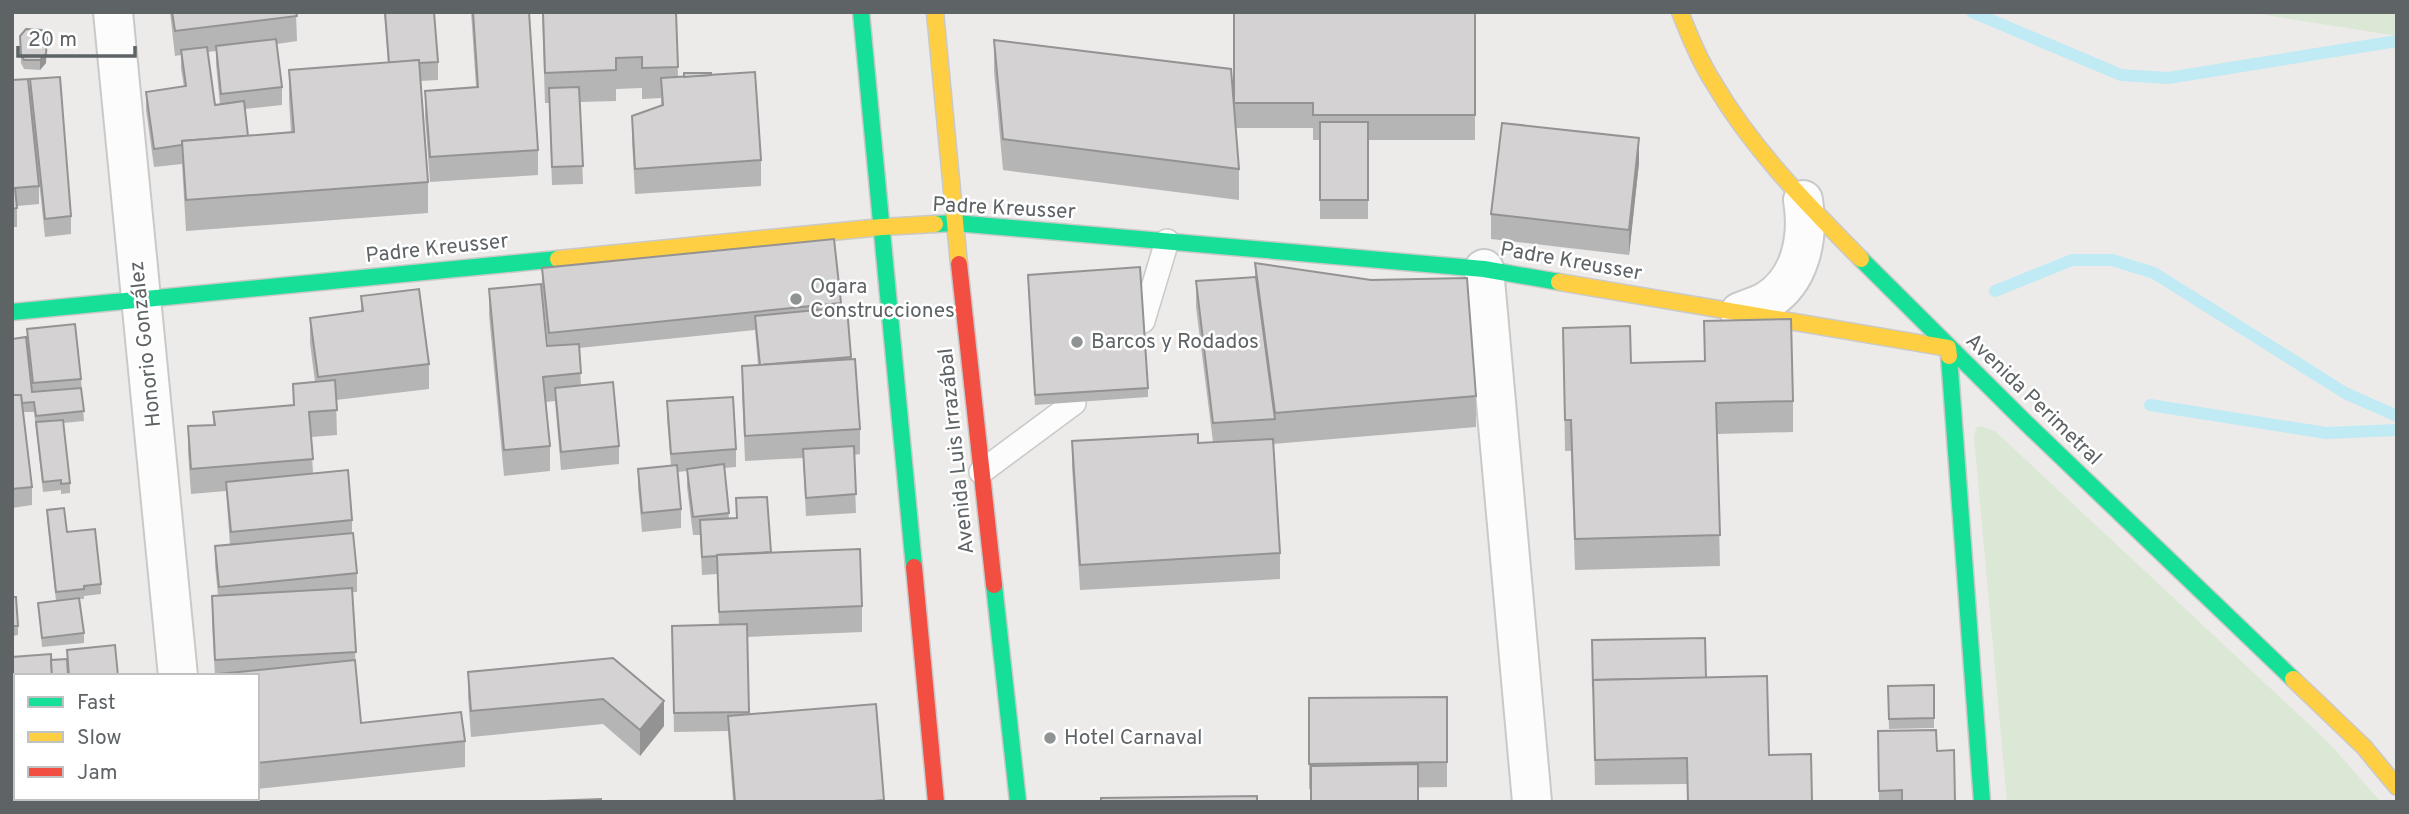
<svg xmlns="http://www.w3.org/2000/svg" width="2409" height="814" font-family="Overpass,sans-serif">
	<rect width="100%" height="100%" fill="#edebe9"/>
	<g fill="#dbe8d5">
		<path d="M2247 12H2397V36Z"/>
		<path d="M1981 426 1995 431 2329 743 2381 802H2007L1974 437 1976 428Z"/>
	</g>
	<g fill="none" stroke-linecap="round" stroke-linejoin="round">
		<g stroke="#c0eaf4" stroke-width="12">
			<path d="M1972 12 2121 75 2168 78 2397 41"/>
			<path d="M1995 291 2072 260H2112L2154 273 2345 393 2397 416"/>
			<path d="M2150 405 2326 433 2397 430"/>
		</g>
		<g stroke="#cac9c9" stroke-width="26">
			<g id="lane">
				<path d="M1143 321 1167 241"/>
				<path d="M981 472 1074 403"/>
			</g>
		</g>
		<g stroke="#cac9c9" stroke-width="42">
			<g id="street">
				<path d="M113 12 178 676"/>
				<path d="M1484 269 1532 802"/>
				<path d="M1740 312C1748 309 1757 306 1765 302 1801 282 1809 237 1803 200"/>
				<path d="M191 798V802"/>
			</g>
		</g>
		<g stroke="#c9c9c9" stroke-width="19">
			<g id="fast">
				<path d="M861 12 914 567"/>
				<path d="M935 224 955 223 1484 269 1559 282"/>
				<path d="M1861 259 2024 421 2293 679"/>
				<path d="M12 312 558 259"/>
				<path d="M1949 356 1982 802"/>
				<path d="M994 585 1018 802"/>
			</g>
		</g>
		<g stroke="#c9c9c9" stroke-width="19">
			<g id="slow">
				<path d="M935 12 959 264"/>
				<path d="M1680 12C1690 37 1700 62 1715 85 1754 151 1808 205 1861 259"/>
				<path d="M558 259 882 227 935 224"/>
				<path d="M1559 282 1948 348 1949 356"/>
				<path d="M2293 679 2364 747 2397 787"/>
			</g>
		</g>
		<g stroke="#c9c9c9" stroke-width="19">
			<g id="jam">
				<path d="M959 264 994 585"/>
				<path d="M914 567 936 802"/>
			</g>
		</g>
		<use href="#lane" stroke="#fcfcfc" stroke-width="23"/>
		<use href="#street" stroke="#fcfcfc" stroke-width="38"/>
		<use href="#fast" stroke="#16e098" stroke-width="16"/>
		<use href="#slow" stroke="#ffcf43" stroke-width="16"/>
		<use href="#jam" stroke="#f24e42" stroke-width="16"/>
	</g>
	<g fill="#b6b5b5" fill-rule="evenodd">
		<path d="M170 12H296L297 41 277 44 282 87V105L245 109 248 136 291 132 289 101V70L388 63 384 12H434L438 62V80L420 81 428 182V213L186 231 182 164 154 167 146 110V92L184 87 181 69V55L175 56ZM216 51V64L220 105H215L208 52Z"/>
		<path d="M471 12H529L538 150V175L430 182 425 116V91L476 87Z"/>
		<path d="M542 12H676L678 77 711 75 761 160V186L635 194 632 141V116L661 105V98L642 99V88L616 89V101L580 102 583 184 552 185 549 103H545Z"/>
		<path d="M1234 12H1475V140H1368V219H1320V140H1313V128H1236L1239 169V200L1003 170 994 71V40L1234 105Z"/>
		<path d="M20 36 46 63 40 70 24 69 21 63Z"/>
		<path d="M30 79 71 216V234L45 237 31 108 39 186V204L17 206V227H12V80L30 97Z"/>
		<path d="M1639 163 1629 255 1491 239V214Z"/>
		<path d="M1255 263 1476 396V427L1273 444 1280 553V579L1080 590 1072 467V441L1198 443 1213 442 1196 307V281L1255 277Z"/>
		<path d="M542 268 841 303V307H847L851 359 860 429V454L854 455 856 513 806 516 803 458 745 461 742 391V366L758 365 755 330 579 348 581 385 619 446V464L561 470 555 401 546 402 550 446V471L504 476 489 315V289L547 346H548L542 287Z"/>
		<path d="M1028 275 1148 388V397L1035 405Z"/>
		<path d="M361 296 429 364V389L336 400 337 435 311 437 313 473 352 520V533L357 573V592H352L356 671 361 723 465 741V767L257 789V676H215L212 622V596H218L215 565V546L230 545 226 491 191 494 188 452V426L213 425V412L293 405V384L315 382 310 343V318L361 311Z"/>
		<path d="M1704 321 1793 401V432L1717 434 1720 566 1575 570 1571 451H1565L1563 328 1631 363 1705 361Z"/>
		<path d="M27 329 81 379 84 421 63 423 70 483V493L61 494V490L43 492 34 412H23L32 487V505L12 508V339L27 343Z"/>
		<path d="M667 401 736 449V467L724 468 729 518H736V498L771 552 862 606V632L747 637 749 714 876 704 884 802H733L728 731 674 732 672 626 719 625 717 574 702 575 700 535H693L687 487V471L678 472 681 509V528L642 532 638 487V469L671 466 667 419Z"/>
		<path d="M47 510 67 532 101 584V594L84 596V599H79L84 633V643L42 647 38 603 56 601 47 519Z"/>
		<path d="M12 597 18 626V635L12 636Z"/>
		<path d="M115 645 16 676V725H12V657L51 660 67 659V650Z"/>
		<path d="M613 658 664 726 640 756 603 724 471 737 468 697V672Z"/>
		<path d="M1592 658 1706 678 1769 755 1812 802H1687V784L1595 785Z"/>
		<path d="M1934 685V728L1889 729 1888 686Z"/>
		<path d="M1447 697V787L1309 789V698Z"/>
		<path d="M1878 731 1937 751 1955 802H1879Z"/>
		<path d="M16 739V781H12V740Z"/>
	</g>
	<g fill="#949393">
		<path d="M47 38 46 63 40 70V60Z"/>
		<path d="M1639 138V163L1629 255V230Z"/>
		<path d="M664 701V726L640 756V730Z"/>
	</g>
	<g fill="#d4d2d2" stroke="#949393" stroke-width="2">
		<path d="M172 12H296L297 16 175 31Z"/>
		<path d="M385 12H434L438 62 419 63V60L389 63Z"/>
		<path d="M473 12H529L538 150 430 157 425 91 478 87Z"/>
		<path d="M543 12H676L678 67 642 68V57L616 58V70L545 73Z"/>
		<path d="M1234 12H1475V115H1313V103H1234Z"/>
		<path d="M26 29 42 30 47 38 46 54 40 60H24L21 54 20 36Z"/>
		<path d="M276 39 282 87 221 94 216 46Z"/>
		<path d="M994 40 1231 69 1239 169 1003 139Z"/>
		<path d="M207 47 215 105 244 101 248 136 182 141V145L154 149 146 92 186 86 181 50Z"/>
		<path d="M419 60 428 182 186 200 182 141 294 132 289 70Z"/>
		<path d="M755 72 761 160 635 169 632 116 663 105 661 78Z"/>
		<path d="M684 73H711V75L684 77Z"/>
		<path d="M60 77 71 216 45 219 30 79Z"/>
		<path d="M28 79 39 186 15 188 17 208 12 209V80Z"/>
		<path d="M579 87 583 166 552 167 549 88Z"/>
		<rect x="1320" y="122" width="48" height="78"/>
		<path d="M1502 123 1639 138 1629 230 1491 214Z"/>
		<path d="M834 239 841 303 549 333 542 268Z"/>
		<path d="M1255 263 1371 280 1467 278 1476 396 1275 413Z"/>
		<path d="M1140 267 1148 388 1035 395 1028 275Z"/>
		<path d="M1256 277 1275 419 1213 423 1196 281Z"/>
		<path d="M541 284 547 346 579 344 581 373 543 377 550 446 504 450 489 289Z"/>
		<path d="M419 289 429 364 318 377 310 318 363 311 361 296Z"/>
		<path d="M847 307 851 357 760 365 755 316Z"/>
		<path d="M1791 319 1793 401 1716 403 1720 535 1575 539 1571 420H1565L1563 328 1630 326 1631 363 1705 361 1704 321Z"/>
		<path d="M75 324 81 379 33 383 27 329Z"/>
		<path d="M26 337 32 392 81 388 84 411 36 416 34 402 22 403 21 395H12V339Z"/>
		<path d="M855 359 860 429 745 436 742 366Z"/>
		<path d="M335 380 337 410 309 412 313 459 191 469 188 426 215 425 213 412 294 405 293 384Z"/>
		<path d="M613 382 619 446 561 452 555 388Z"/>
		<path d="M12 395H21L32 487 12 489Z"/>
		<path d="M733 397 736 449 671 454 667 401Z"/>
		<path d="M63 420 70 483 61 484V480L43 482 36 422Z"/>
		<path d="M1198 434V443L1273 439 1280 553 1080 565 1072 441Z"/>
		<path d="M854 446 856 494 806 498 803 449Z"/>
		<path d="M724 464 729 513 693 517 687 469Z"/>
		<path d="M677 465 681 509 642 513 638 469Z"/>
		<path d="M348 470 352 520 231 532 226 482Z"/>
		<path d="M767 497 771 552 717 555V556L702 557 700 520 737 518 736 498Z"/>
		<path d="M64 508 67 532 95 529 101 584 84 586V589L56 592 47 510Z"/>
		<path d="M353 533 357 573 219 587 215 546Z"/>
		<path d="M860 549 862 606 719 612 717 555Z"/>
		<path d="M352 588 356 652 215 660 212 596Z"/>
		<path d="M12 597H16L18 626H12Z"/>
		<path d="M79 598 84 633 42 638 38 603Z"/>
		<path d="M747 624 749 712 674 713 672 626Z"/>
		<path d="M1705 638 1706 678 1593 680V687L1592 640Z"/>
		<path d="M115 645 118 676H69L67 650Z"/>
		<path d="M51 654 52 676H16V707H12V657Z"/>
		<path d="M613 658 664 701 640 730 603 699 471 711 468 672Z"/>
		<path d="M67 659 68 676H52L51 660Z"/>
		<path d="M355 660 361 723 461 712 465 741 257 763V676H219V674Z"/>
		<path d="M1767 676 1769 755 1811 754 1812 802H1688L1687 758 1595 760 1593 680Z"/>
		<path d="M1934 685V718L1889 719 1888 686Z"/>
		<path d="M1447 697V762L1309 764V698Z"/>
		<path d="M876 704 884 800 864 802H735L728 716Z"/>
		<path d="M1936 730 1937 751 1954 750 1955 802H1902V790L1879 791 1878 731Z"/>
		<path d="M16 739V762L12 763V740Z"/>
		<path d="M1418 764V802H1311V766Z"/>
		<path d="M1257 796V802H1101V798Z"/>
		<rect x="27" y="798" width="52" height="4"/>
		<path d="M601 799V802L545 801Z"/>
	</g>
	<g fill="#909394" stroke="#fff" stroke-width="2.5">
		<circle cx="796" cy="299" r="7"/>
		<circle cx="1077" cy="342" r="7"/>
		<circle cx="1050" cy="738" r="7"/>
	</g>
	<g text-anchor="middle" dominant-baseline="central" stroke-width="5" stroke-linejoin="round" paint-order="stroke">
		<g font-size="21" fill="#5e6366" stroke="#fff">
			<text transform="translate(1004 209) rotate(3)">Padre Kreusser</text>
			<text transform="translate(437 249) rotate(-6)">Padre Kreusser</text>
			<text transform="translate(1571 262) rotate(10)">Padre Kreusser</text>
			<text transform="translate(146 344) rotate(-96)">Honorio González</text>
			<text transform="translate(2033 400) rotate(44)">Avenida Perimetral</text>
			<text transform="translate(957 451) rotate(-96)">Avenida Luis Irrazábal</text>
		</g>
		<g font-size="21" fill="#5e6366" stroke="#fff" text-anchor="start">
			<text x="810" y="287">Ogara<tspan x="810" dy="24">Construcciones</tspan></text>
			<text x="1091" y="342">Barcos y Rodados</text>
			<text x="1064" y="738">Hotel Carnaval</text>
		</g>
	</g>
	<rect width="2409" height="814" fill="none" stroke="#5e6366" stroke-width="28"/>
	<rect x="14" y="674" width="245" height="126" fill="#ffffff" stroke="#bfc1c2" stroke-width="2"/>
	<rect x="28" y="697" width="35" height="10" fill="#16e098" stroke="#bfc1c2" stroke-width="2"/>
	<text x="77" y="709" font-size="21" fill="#5e6366">Fast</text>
	<rect x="28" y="732" width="35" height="10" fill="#ffcf43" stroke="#bfc1c2" stroke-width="2"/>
	<text x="77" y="744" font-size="21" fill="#5e6366">Slow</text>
	<rect x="28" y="767" width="35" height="10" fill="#f24e42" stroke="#bfc1c2" stroke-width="2"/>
	<text x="77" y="779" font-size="21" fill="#5e6366">Jam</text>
	<path d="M18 46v10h117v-10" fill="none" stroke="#5e6366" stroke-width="3.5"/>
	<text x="28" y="46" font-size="21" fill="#5e6366" stroke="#ffffff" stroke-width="5" paint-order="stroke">20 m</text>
</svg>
